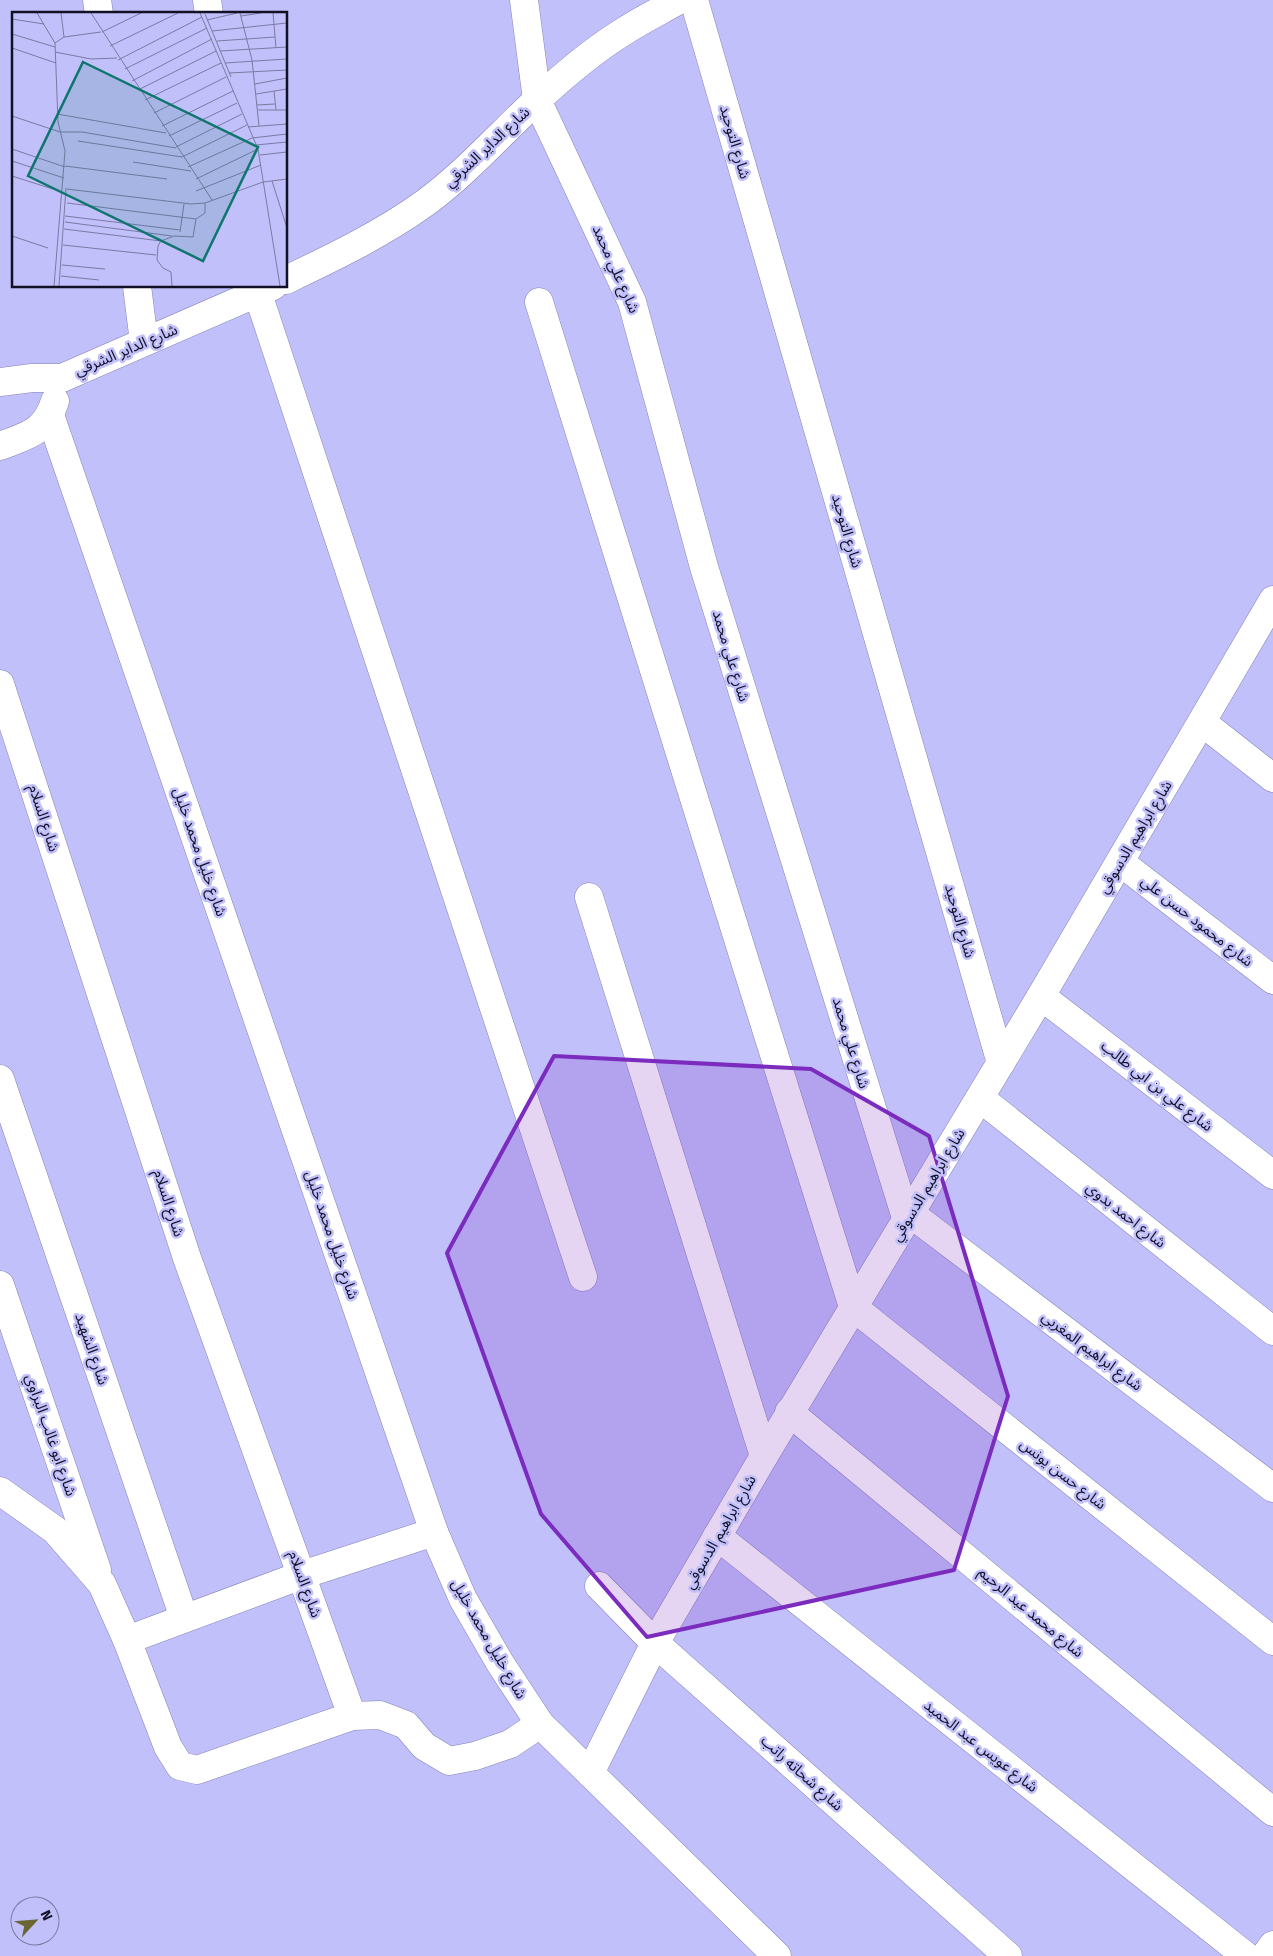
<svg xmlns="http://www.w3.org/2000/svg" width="1273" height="1956" font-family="'Fira Sans','Noto Sans Arabic',sans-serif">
	<rect width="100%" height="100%" fill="#c1c0fa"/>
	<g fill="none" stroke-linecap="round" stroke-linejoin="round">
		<g stroke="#8583b9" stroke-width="29">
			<g id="street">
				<path d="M97 0 99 14"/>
				<path d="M207 0 209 14"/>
				<path d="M524 0 537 100 632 302 704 567 907 1221"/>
				<path d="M694 0 1001 1063"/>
				<path d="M286 280C334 257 382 234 425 203 466 173 500 134 537 100 563 76 592 51 623 32 641 20 660 11 679 0"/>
				<path d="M137 286 144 342"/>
				<path d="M258 294 583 1277"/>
				<path d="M539 302 853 1307 1273 1641"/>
				<path d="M0 382 32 378H62L273 286"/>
				<path d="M50 415 434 1532 463 1599 500 1663 540 1724 777 1956"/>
				<path d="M0 446C28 435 45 433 55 401"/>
				<path d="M0 684 187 1258 352 1716"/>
				<path d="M1203 723 1273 778"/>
				<path d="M1120 862 1273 980"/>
				<path d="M589 897 764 1456"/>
				<path d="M1041 996 1273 1175"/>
				<path d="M0 1079 184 1618"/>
				<path d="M980 1098 1273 1331"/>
				<path d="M911 1214 1273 1488"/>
				<path d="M0 1285 97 1570"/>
				<path d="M789 1412 1273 1812"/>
				<path d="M0 1491 55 1530 102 1584 127 1640 168 1747 180 1766 197 1770 352 1716 380 1715 406 1725 424 1746 449 1761 475 1756 510 1744 540 1724"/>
				<path d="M717 1536 1246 1956"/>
				<path d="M599 1586 655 1643 1008 1956"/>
				<path d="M127 1640 302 1575 434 1532"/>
				<path d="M590 1773 655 1643 764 1456 1041 996 1273 600"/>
				<path d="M1265 1956 1273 1945"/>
			</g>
		</g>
		<use href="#street" stroke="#fff" stroke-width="28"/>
	</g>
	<path fill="#7b2cbf" fill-opacity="0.2" stroke="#7b2cbf" stroke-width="4" stroke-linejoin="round" d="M554 1056 811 1069 929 1136 1008 1396 954 1570 647 1637 541 1514 447 1253Z"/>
	<g text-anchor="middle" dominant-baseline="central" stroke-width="5" stroke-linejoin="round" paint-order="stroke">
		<g font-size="15" fill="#121024" stroke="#c1c0fa">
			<text transform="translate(735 142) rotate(74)">شارع التوحيد</text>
			<text transform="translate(487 147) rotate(-43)">شارع الداير الشرقي</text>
			<text transform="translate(616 269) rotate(66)">شارع علي محمد</text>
			<text transform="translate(126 350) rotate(-23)">شارع الداير الشرقي</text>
			<text transform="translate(847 531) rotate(74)">شارع التوحيد</text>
			<text transform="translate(731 656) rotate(73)">شارع علي محمد</text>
			<text transform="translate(44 818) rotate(72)">شارع السلام</text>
			<text transform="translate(1135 837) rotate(-59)">شارع ابراهيم الدسوقي</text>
			<text transform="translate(200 852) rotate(71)">شارع خليل محمد خليل</text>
			<text transform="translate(960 921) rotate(74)">شارع التوحيد</text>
			<text transform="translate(1197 921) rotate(38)">شارع محمود حسن علي</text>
			<text transform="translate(851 1043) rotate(73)">شارع علي محمد</text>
			<text transform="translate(1157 1086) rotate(38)">شارع علي بن ابي طالب</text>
			<text transform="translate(928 1185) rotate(-59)">شارع ابراهيم الدسوقي</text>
			<text transform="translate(169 1203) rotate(72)">شارع السلام</text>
			<text transform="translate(1126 1215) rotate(38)">شارع احمد بدوي</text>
			<text transform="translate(332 1235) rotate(71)">شارع خليل محمد خليل</text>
			<text transform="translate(92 1349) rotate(71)">شارع الشهيد</text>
			<text transform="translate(1092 1351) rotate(37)">شارع ابراهيم المغربي</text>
			<text transform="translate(51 1435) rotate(71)">شارع ابو غالب البراوي</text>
			<text transform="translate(1063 1474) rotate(38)">شارع حسن يونس</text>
			<text transform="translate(720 1532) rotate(-60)">شارع ابراهيم الدسوقي</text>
			<text transform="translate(305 1584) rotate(70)">شارع السلام</text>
			<text transform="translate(1031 1612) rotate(40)">شارع محمد عبد الرحيم</text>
			<text transform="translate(489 1639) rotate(60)">شارع خليل محمد خليل</text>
			<text transform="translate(981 1746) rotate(38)">شارع عويس عبد الحميد</text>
			<text transform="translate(802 1773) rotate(42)">شارع شحاته راتب</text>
		</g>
	</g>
	<g transform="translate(12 12)">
		<rect width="275" height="275" fill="#c1c0fa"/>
		<path fill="none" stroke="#7b7aa4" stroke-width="1" d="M25 1 43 31 46 110 53 139 42 274M49 1 52 25M79 1 200 188M188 1 246 137 268 274M228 1 240 48 247 114M261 1 264 36M193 2 219 65M229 4 249 1M0 7 32 12M195 8 225 1M200 19 275 11M90 20 129 1M0 22 43 35M205 29 263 25M43 31 52 25 89 20M98 34 166 1M0 36 44 51M208 39 275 35M43 40 79 47 105 46M106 48 190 5M213 51 275 47M113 57 195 16M217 61 275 58M120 69 200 27M243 72 275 66M126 78 204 39M262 79 264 98M244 82 275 77M133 88 209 51M245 93 263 92M246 98H275M142 101 214 65M45 102 154 121M0 104 48 120H70L164 136M150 114 221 79M236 115 275 112M157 124 225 91M66 129 170 145 235 113M244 133 275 130M164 135 230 102M0 137 53 155M248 143 275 140M0 149 52 166M121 150 179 159M53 154 155 167M176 155 240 126 275 122M0 164 50 180M184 167 246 137M260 169 275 216M55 177 179 192 193 191 251 170 275 167M184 179 249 153M55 191 184 207M53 204 168 218M53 210 160 224M52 217 149 229M168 220 172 192M0 224 36 236M51 233 144 243M50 253 93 257M49 264 87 268M47 274 54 176M160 274 159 260 151 256 145 248 146 234 149 229 162 224 181 225 184 207 193 201V191"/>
		<path fill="#0f766e" fill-opacity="0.15" stroke="#0f766e" stroke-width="2.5" d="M71 50 246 135 191 249 16 164Z"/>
		<rect width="275" height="275" fill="none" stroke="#121024" stroke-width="2.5"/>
	</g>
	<g transform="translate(35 1921) rotate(64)"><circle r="24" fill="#c1c0fa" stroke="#7b7aa4"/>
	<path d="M0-4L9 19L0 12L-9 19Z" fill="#696633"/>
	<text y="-8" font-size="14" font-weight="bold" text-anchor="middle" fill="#121024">N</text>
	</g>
</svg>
